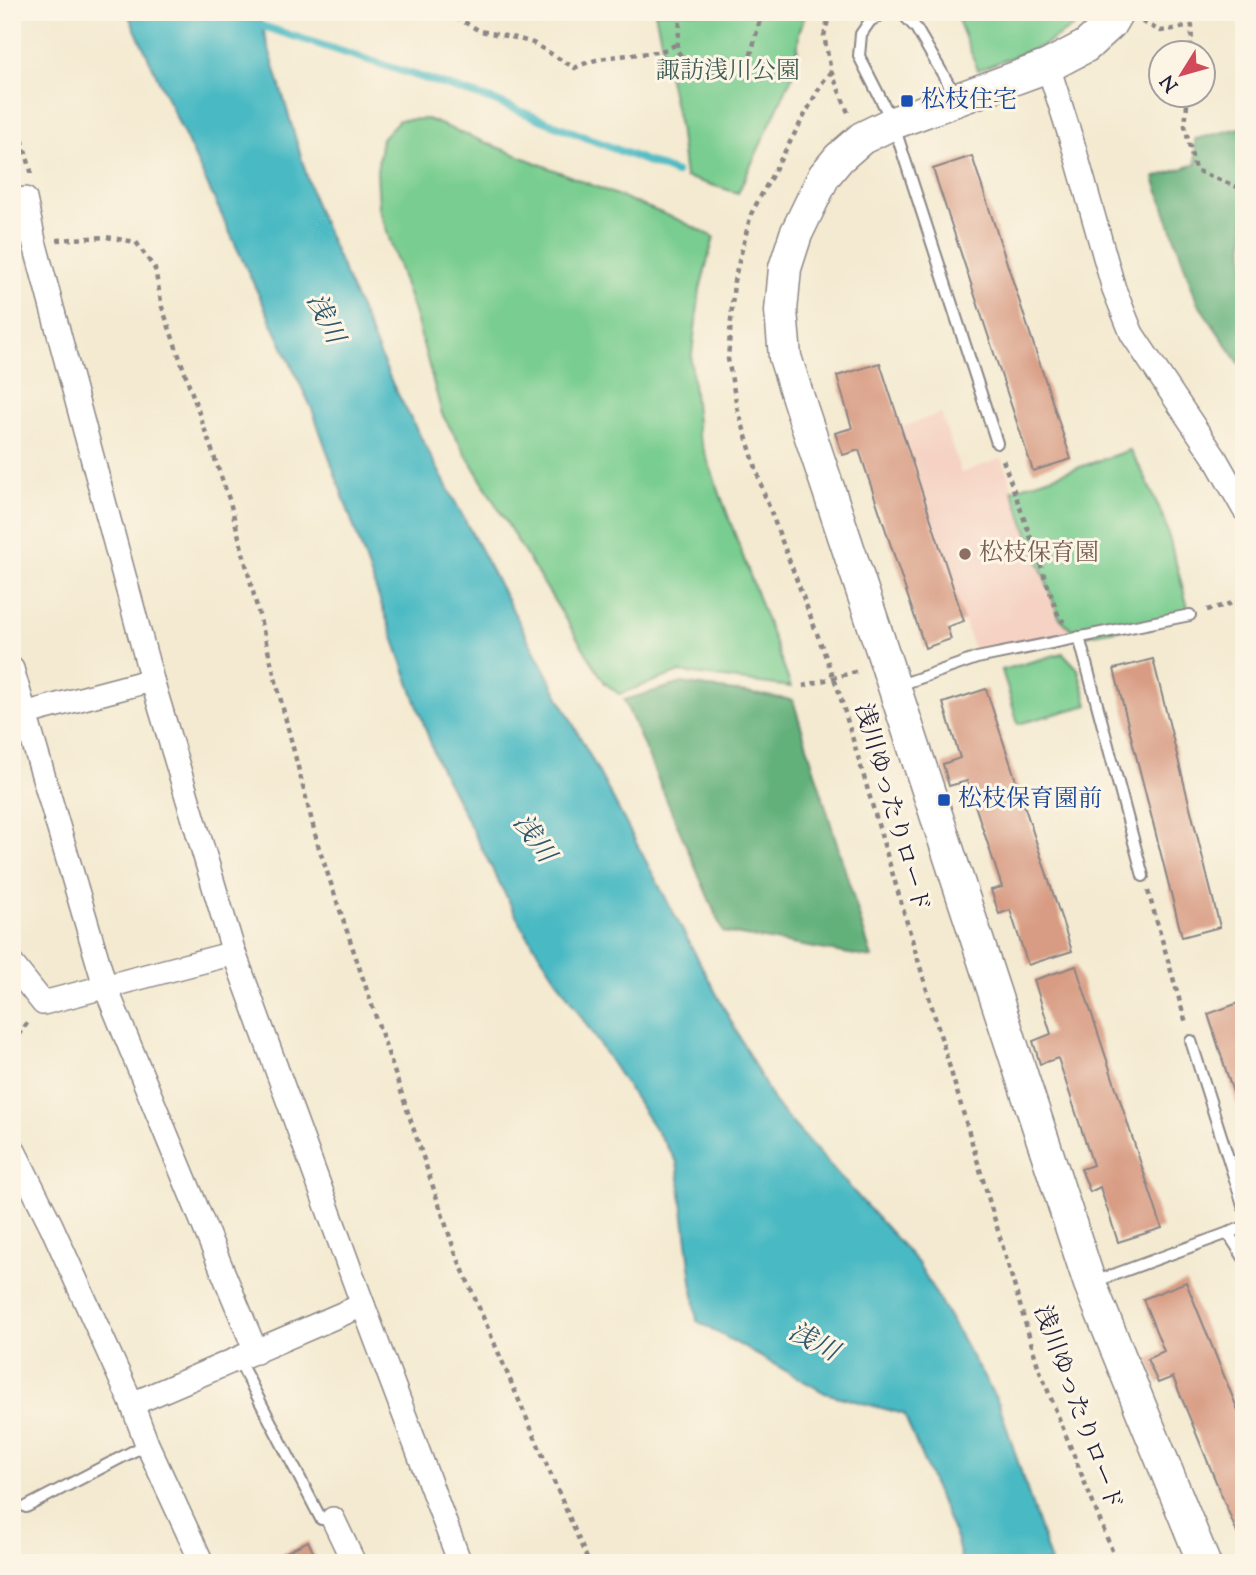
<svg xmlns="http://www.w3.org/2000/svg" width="1256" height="1575" font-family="'Sorts Mill Goudy','Noto Serif JP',serif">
	<rect width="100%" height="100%" fill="#fcf5e5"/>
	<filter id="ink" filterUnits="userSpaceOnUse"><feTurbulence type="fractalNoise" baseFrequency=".0143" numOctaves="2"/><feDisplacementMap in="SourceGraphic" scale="14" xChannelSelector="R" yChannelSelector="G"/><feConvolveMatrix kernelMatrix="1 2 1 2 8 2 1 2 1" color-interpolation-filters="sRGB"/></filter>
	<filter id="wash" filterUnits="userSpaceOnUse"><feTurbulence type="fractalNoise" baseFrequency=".00686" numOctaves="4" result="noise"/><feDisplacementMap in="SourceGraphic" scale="28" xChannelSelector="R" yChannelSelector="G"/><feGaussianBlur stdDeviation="1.57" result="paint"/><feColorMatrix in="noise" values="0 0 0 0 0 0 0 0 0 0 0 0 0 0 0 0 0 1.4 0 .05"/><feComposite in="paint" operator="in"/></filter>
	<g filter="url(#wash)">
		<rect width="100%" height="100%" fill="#f4ead1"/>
		<path fill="#f5d2c3" d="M941 413 961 473 1002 458 1059 617 1079 637 977 658 964 621 858 443Z"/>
		<g fill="#79cd90" stroke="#4e7866" stroke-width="2">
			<path d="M655 12H806L799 33 796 68 738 193 685 177 679 126Z"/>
			<path d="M955 12H1090L1084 20 1042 46 978 70Z"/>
			<path d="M427 119 679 220 714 237 700 289 691 362 698 434 791 687 680 672 619 694 605 683 521 547 442 414 416 318 379 208 377 171 382 138 399 120Z"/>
			<path d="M1130 450 1143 473 1164 519 1190 615 1079 637 1059 617 1012 490Z"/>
			<path d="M1063 653 1078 669 1088 705 1018 724 1002 670Z"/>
		</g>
		<g fill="#62b07a" stroke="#42695a" stroke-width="2">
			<path d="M1244 127V370L1197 302 1154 178 1196 164 1195 139Z"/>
			<path d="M682 683 793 700 872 958 723 932 624 700Z"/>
		</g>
		<path fill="#4ab9c3" stroke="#366e7f" stroke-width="2" d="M127 12H258L316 207 393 385 775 1104 918 1263 999 1404 1051 1563H962L957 1541 904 1414 825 1393 697 1321 677 1162 522 927 437 761 312 409Z"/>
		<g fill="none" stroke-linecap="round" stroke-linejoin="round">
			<path stroke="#4ab9c3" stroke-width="8" d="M253 23 492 100 676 173"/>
		</g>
		<g id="blocks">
			<g fill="#d89b83">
				<path d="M972 156 1071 459 1033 471 933 169Z"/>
				<path d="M880 363 964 621 947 627 951 639 925 648 859 450 843 455 835 433 852 428 837 376Z"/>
				<path d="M1153 659 1220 927 1182 937 1114 669Z"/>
				<path d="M986 689 1072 951 1028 965 1010 910 999 914 991 890 1002 887 967 781 949 786 943 764 960 758 943 703Z"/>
				<path d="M1076 966 1162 1228 1118 1242 1100 1187 1090 1192 1081 1169 1093 1165 1058 1058 1040 1064 1033 1041 1051 1034 1034 980Z"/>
				<path d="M1244 1001V1123L1243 1124 1208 1014Z"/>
				<path d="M1186 1282 1244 1425V1550L1173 1377 1158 1383 1147 1359 1164 1351 1143 1299Z"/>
				<path d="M308 1541 318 1563H265Z"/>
			</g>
		</g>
	</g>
	<g filter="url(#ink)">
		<use href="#blocks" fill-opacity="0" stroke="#8b8686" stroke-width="2"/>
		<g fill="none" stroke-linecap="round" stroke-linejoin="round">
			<g stroke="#8b8686" stroke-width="14">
				<g id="lane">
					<path d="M955 95 916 28 903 14 884 13 870 21 861 34 859 56 893 123 997 443"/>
					<path d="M1079 637 1143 876"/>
					<path d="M897 686 977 658 1190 615"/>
					<path d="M1191 1041 1244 1208"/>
					<path d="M1228 1233 1244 1227"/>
					<path d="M1091 1283 1228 1233 1244 1258"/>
					<path d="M238 1359 321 1519H333"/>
					<path d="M26 1507 147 1444"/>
				</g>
			</g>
			<g stroke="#8b8686" stroke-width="26">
				<g id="street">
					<path d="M1048 66 1074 148 1114 289 1132 334 1215 458 1244 509"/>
					<path d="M12 204 25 199 34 241 152 680 234 953 363 1305 460 1563"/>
					<path d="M12 669 105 986 256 1352"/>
					<path d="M12 717 152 680"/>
					<path d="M12 964 43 1003 234 953"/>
					<path d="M12 1147 51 1225 132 1404 147 1444 202 1563"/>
					<path d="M132 1404 363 1305"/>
					<path d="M333 1519 354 1563"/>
				</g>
			</g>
			<g stroke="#8b8686" stroke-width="35">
				<path id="secondary" d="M1117 12 1110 24 1086 46 1048 66 893 123 862 138 839 158 824 176 796 234 785 268 781 311 785 357 801 407 886 662 1090 1284 1204 1563"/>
			</g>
			<g stroke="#8b8686" stroke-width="4.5" stroke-dasharray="5 5" stroke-linecap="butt">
				<path d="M447 12 480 31 516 38 533 43 575 68C599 55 629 56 656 52 663 51 671 47 677 44"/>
				<path d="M681 12 677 50 687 65 728 75 749 62 762 12"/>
				<path d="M830 12 824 36 831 71 849 115"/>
				<path d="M1142 22 1161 31 1192 26 1191 52"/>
				<path d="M831 71 822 83 751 214 734 281 728 359 737 407 763 491 838 689 1038 1366 1117 1563"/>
				<path d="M1188 94 1185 126 1195 170 1240 188 1244 193"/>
				<path d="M12 101 32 175"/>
				<path d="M57 240 106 237 136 242 155 269 162 307 230 502 318 845 455 1252 589 1563"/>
				<path d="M1003 460 1059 617 1064 622"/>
				<path d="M1207 610 1244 600"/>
				<path d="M803 686 859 671"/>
				<path d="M1148 891 1186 1023"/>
				<path d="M12 1043 29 1021"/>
			</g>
			<use href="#lane" stroke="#fff" stroke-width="10"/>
			<use href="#street" stroke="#fff" stroke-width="23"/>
			<use href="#secondary" stroke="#fff" stroke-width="32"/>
		</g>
	</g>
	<g fill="#1a4fb4" stroke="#fcf5e5" stroke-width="2.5">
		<rect x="900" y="94" width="14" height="14" rx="3.5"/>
		<rect x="937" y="793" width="14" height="14" rx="3.5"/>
	</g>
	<circle fill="#8d6e63" stroke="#fcf5e5" stroke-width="2.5" cx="965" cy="554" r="7"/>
	<g text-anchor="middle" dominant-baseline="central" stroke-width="6" stroke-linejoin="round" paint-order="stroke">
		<g font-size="24" fill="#405e59" stroke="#fcf5e5">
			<text x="728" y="72">諏訪浅川公園</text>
		</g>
		<g font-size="24" fill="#164399" stroke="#fcf5e5" text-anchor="start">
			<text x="921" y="101">松枝住宅</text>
			<text x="958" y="800">松枝保育園前</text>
		</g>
		<g font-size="24" fill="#785e54" stroke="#fcf5e5" text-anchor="start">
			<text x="979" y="554">松枝保育園</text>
		</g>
		<g font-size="24" fill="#22223b" stroke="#fcf5e5">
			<text transform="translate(891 808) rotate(74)">浅川ゆったりロード</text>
			<text transform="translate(1077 1408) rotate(70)">浅川ゆったりロード</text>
		</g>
		<g font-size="26" font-style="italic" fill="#30576b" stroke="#fcf5e5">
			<text transform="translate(324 319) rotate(64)">浅川</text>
			<text transform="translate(533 839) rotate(55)">浅川</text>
			<text transform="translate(813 1343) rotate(28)">浅川</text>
		</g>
	</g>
	<rect width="1256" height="1575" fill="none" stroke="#fcf5e5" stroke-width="42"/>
	<g transform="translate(1182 74) rotate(233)"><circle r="33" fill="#fcf5e5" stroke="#a5a1a1" stroke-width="2"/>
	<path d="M0-5L12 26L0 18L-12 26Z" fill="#d1495b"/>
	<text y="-10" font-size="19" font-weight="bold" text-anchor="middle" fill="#22223b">N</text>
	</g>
</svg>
